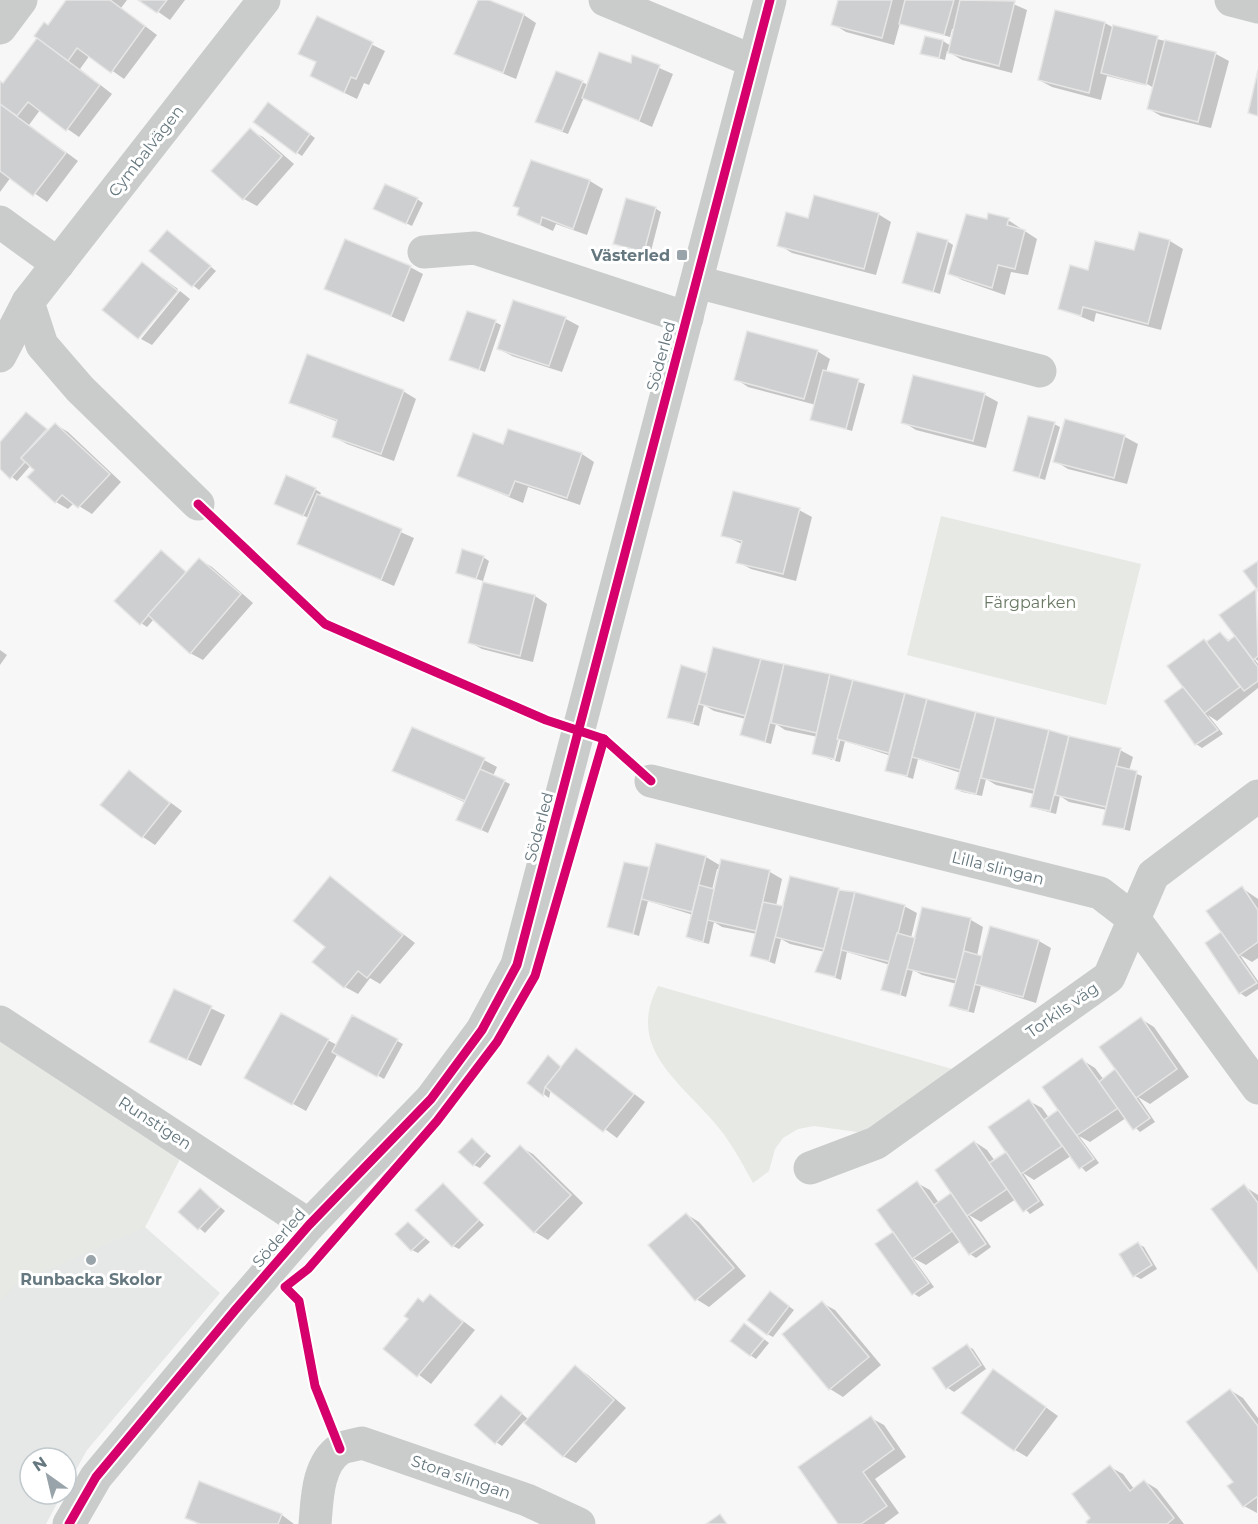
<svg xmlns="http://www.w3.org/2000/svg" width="1258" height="1524" font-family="Montserrat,sans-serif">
	<rect width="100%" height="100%" fill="#f7f7f7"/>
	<path fill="#e6e8e7" d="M0 1022 187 1145 145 1227 220 1293 87 1450 66 1488V1458H30V1494H62L46 1524H0Z"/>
	<g fill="#e6e9e4">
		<path d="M941 516 1141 564 1106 705 907 655Z"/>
		<path d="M658 986 963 1072 878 1130 857 1132 814 1126 798 1129 783 1138 775 1149 769 1171 753 1183C741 1161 730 1140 713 1121 678 1080 626 1047 658 986Z"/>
		<path d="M0 1022 187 1145 145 1227 16 1284 0 1301Z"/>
	</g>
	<g fill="#0003" fill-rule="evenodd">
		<path d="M68 0H127L121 8 157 35 124 79 90 55 80 69 112 94 79 137 40 110 29 125 78 161 47 202 11 177 0 192V82L4 85Z"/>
		<path d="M141 0H185L170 20Z"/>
		<path d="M479 0 524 15 536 23 516 79 456 54Z"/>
		<path d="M839 0H1004L1027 10 1012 73 962 60 947 51 945 60 922 54 943 41 951 46 955 29H952L950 37 900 23 894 45 846 32 833 24Z"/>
		<path d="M318 18 385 51 369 85 364 83 357 99 324 83 318 63 300 54Z"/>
		<path d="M1105 23 1114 28 1216 54 1229 61 1211 128 1161 116 1149 109 1154 88 1140 80 1139 83 1143 85 1107 76 1101 100 1052 87 1039 80Z"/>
		<path d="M634 57 673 74 652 127 584 97 568 134 543 125 557 73 589 85 632 65Z"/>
		<path d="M274 108 315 138 302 156 296 152Z"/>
		<path d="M250 130 263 137 294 164 257 206 244 199Z"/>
		<path d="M532 162 590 181 603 189 587 235 556 224 553 231 518 215Z"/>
		<path d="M417 199 423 203 412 226 381 211Z"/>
		<path d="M655 208 661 212 650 255 615 243Z"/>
		<path d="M878 214 891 222 876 275 792 253 779 245Z"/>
		<path d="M1008 220 1037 239 1028 275 1011 272 1005 295 962 280 949 273 988 221Z"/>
		<path d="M1140 234 1170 241 1183 249 1161 330 1096 313 1094 322 1059 308 1089 271 1135 252Z"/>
		<path d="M173 236 216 271 199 290 151 251Z"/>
		<path d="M947 241 953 245 940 294 904 282Z"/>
		<path d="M143 264 178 289 138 337Z"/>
		<path d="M410 267 423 274 404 322 326 288Z"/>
		<path d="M180 291 190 299 152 345 141 339Z"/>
		<path d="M514 302 566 319 579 326 562 372 512 356 499 349Z"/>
		<path d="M495 322 501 325 485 372 457 362Z"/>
		<path d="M817 351 830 359 826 372 865 384 852 431 812 419 816 405 748 387 736 379Z"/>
		<path d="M914 377 985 395 998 402 986 448 916 430 903 422Z"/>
		<path d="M403 391 416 399 394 461 347 444 334 437 338 422 290 403Z"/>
		<path d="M32 418 49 431 55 424 68 432 121 482 92 514 74 503 68 509 56 502 31 465 17 481 0 467V444Z"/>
		<path d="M1066 421 1125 437 1138 444 1127 484 1068 469 1055 461Z"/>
		<path d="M1054 424 1060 427 1045 480 1015 470Z"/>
		<path d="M509 431 582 454 594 462 580 505 528 487 523 503 459 476 504 446Z"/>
		<path d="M315 489 321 493 319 496 414 538 394 586 298 544 309 518 281 507Z"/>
		<path d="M799 510 812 517 796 581 751 569 738 562 742 544 723 535Z"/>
		<path d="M162 552 188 573 200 560 212 567 253 603 203 660 190 653 154 619 147 627 141 623Z"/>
		<path d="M483 557 489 561 483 581 458 573Z"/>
		<path d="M1256 591 1258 661 1254 658 1258 664V688L1217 721 1208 715 1223 734 1202 748 1196 744 1166 701 1185 687 1207 642 1220 633 1230 641 1237 636 1222 616Z"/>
		<path d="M535 596 547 604 533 662 482 649 469 642Z"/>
		<path d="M0 650 7 655 0 665Z"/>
		<path d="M783 666 1120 750 1133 757 1129 771 1142 776 1130 831 1103 824 1107 810 1069 802 1060 796 1056 814 1037 809 1031 806 1034 794 996 785 986 779 982 796 962 792 956 789 961 773 918 759 913 779 887 770 891 756 845 741 840 762 835 761 841 738H838L832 760 814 753 818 737 785 730 776 724 771 744 748 737 742 734 746 719 714 711 704 705 699 726 669 717 706 674Z"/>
		<path d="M412 729 484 760 497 767 493 776 510 784 488 833 464 822 466 803 394 770Z"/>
		<path d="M129 772 182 811 155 845 143 837Z"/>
		<path d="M706 857 721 866 770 872 782 879 776 906 784 908 791 878 904 906 917 913 911 938 916 939 971 920 983 927 977 956 983 958 1039 941 1051 948 1036 1003 981 986 974 1013 957 1009 951 1005 957 984 922 975 913 970 906 997 883 989 890 965 847 952 841 980 817 971 825 952 790 944 781 939 775 964 752 955 757 934 722 927 714 922 709 944 693 940 687 937 693 915 648 901 639 936 609 926 625 864 650 870ZM717 869H720L715 891 712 890Z"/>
		<path d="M330 878 415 943 380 984 370 978 358 994 345 987 327 947Z"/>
		<path d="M1242 888 1258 899V958L1252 962 1240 955 1258 981V989L1246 997 1240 993 1221 934Z"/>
		<path d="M175 991 225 1015 201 1066 164 1048Z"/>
		<path d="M281 1015 337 1045 353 1017 403 1044 384 1079 338 1053 306 1111 246 1078Z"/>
		<path d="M1141 1019 1154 1027 1189 1077 1150 1104 1138 1097 1155 1122 1140 1132 1126 1118 1090 1142 1079 1136 1099 1163 1086 1172 1071 1156 1034 1180 1023 1173 1044 1205 1030 1214 1016 1199 981 1222 969 1215 991 1247 976 1258 970 1254 961 1241 926 1265 913 1258 934 1287 919 1297 913 1293 893 1234 917 1183 930 1190 939 1203 953 1193 975 1142 987 1150 995 1161 1006 1154 1029 1101 1042 1108 1049 1118 1058 1112 1082 1060 1095 1068 1104 1080 1117 1069Z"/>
		<path d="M576 1050 645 1102 617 1138 551 1089 549 1098 529 1083 554 1061 562 1068Z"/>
		<path d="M472 1140 491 1156 480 1168 474 1165Z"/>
		<path d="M520 1147 533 1154 583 1203 548 1240 535 1232 485 1183Z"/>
		<path d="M443 1185 484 1225 459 1249 453 1246Z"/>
		<path d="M1244 1186 1258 1195V1269Z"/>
		<path d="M201 1190 225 1211 205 1233 181 1212Z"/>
		<path d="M686 1214 699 1222 746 1276 709 1307 696 1299Z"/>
		<path d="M408 1223 430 1242 418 1253 412 1250Z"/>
		<path d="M1138 1244 1144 1247 1157 1269 1141 1279 1135 1276Z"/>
		<path d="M430 1296 475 1330 431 1384 385 1349Z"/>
		<path d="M776 1297 794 1310 773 1337 767 1334Z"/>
		<path d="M822 1303 835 1310 881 1365 843 1397 830 1389 784 1334Z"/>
		<path d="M750 1328 769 1343 756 1359 750 1355Z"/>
		<path d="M967 1346 973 1349 986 1369 954 1392 948 1388 934 1369Z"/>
		<path d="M576 1367 588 1375 626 1408 576 1463 563 1456 524 1421 502 1446 496 1442 507 1401 528 1419Z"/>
		<path d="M1006 1379 1058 1416 1027 1457 1015 1450Z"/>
		<path d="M1230 1390 1243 1398 1258 1418 1257 1513 1244 1506 1235 1482Z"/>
		<path d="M871 1418 884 1425 906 1457 875 1479 899 1513 884 1524H840Z"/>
		<path d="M1110 1467 1123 1474 1134 1489 1144 1481 1157 1489 1184 1524H1090Z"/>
		<path d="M282 1515 294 1524H198L187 1517Z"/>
	</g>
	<g fill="#cecfd0" stroke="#e6e6e6" stroke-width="1.5">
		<path d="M66 0H110L145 26 111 73 77 48 68 61 34 36 44 22 48 25Z"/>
		<path d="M138 0H167L157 13Z"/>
		<path d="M478 0H489L524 14 503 73 454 54Z"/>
		<path d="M838 0H892L882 38 831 25Z"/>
		<path d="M905 0H954L944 35 899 24Z"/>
		<path d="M960 0 1015 1 999 66 948 53Z"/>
		<path d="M1055 10 1105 22 1089 93 1038 80Z"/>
		<path d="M317 16 373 42 356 79 351 77 344 93 310 76 316 62 298 54Z"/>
		<path d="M1113 25 1158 36 1146 85 1101 73Z"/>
		<path d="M925 36 943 40 939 58 920 54Z"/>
		<path d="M37 38 100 85 66 131 28 102 17 116 0 104V81L3 83Z"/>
		<path d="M1165 40 1216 52 1198 122 1147 109Z"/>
		<path d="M599 52 631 63 632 55 660 65 639 121 582 98Z"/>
		<path d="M1258 70V116L1248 113Z"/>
		<path d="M556 71 583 81 562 131 535 122Z"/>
		<path d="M268 102 310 134 296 154 253 122Z"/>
		<path d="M0 104 66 153 33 196 0 171Z"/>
		<path d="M250 128 282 156 243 200 211 171Z"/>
		<path d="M531 160 590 180 573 229 542 217 540 225 517 215 519 208 513 206Z"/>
		<path d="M385 184 418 198 406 224 373 209Z"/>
		<path d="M814 195 879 213 864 269 777 246 786 212 808 218Z"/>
		<path d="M626 198 656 207 644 252 613 244Z"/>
		<path d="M988 213 1009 218 1007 225 1025 230 1015 269 998 265 992 288 948 274 966 214 987 219Z"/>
		<path d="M167 230 211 266 192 287 149 251Z"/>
		<path d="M917 232 948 240 933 292 902 283Z"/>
		<path d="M1139 232 1170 240 1148 324 1083 307 1081 316 1058 309 1070 265 1088 270 1095 241 1134 250Z"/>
		<path d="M345 239 411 266 391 316 324 289Z"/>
		<path d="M142 262 178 291 138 339 102 310Z"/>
		<path d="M513 300 566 317 549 366 497 349Z"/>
		<path d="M467 311 496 320 479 370 449 360Z"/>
		<path d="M747 331 818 350 804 399 734 380Z"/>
		<path d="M307 354 404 390 381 454 332 437 337 420 289 403Z"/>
		<path d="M823 370 859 379 846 429 810 420Z"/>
		<path d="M913 375 985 393 973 441 901 423Z"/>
		<path d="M26 412 47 429 21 458 25 462 10 479 0 469V442Z"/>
		<path d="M1028 416 1055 422 1039 478 1013 471Z"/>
		<path d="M1065 419 1125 435 1114 478 1053 462Z"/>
		<path d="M55 423 110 474 78 508 62 495 55 503 27 477 34 470 21 458Z"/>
		<path d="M508 429 582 453 567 498 515 481 509 496 457 476 473 433 503 444Z"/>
		<path d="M286 475 316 488 303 516 274 504Z"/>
		<path d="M733 491 800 508 783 574 736 563 742 541 721 536Z"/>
		<path d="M317 494 402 529 381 580 297 544Z"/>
		<path d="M462 549 484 556 476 579 456 573Z"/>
		<path d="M161 550 186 572 140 625 114 601Z"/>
		<path d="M199 558 241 594 190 654 148 615Z"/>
		<path d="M1258 561V591L1243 571Z"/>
		<path d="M483 582 535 595 520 656 468 643Z"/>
		<path d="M1256 589 1258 656 1253 660 1219 615Z"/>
		<path d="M1220 632 1228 641 1235 636 1258 667V681L1244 691 1206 642Z"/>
		<path d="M1204 639 1240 687 1203 714 1167 666Z"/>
		<path d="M713 647 761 659 746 716 699 704Z"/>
		<path d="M761 659 784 664 765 742 740 735Z"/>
		<path d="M784 664 830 674 817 733 771 723Z"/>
		<path d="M681 665 707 673 693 723 667 718Z"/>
		<path d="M830 674 853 680 834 759 812 754Z"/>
		<path d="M853 680 905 693 889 753 837 739Z"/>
		<path d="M1183 687 1218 730 1195 745 1164 701Z"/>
		<path d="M905 693 927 699 907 776 885 771Z"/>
		<path d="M927 699 976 712 960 770 912 757Z"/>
		<path d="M976 712 996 717 976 794 955 789Z"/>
		<path d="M996 717 1049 730 1034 790 981 778Z"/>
		<path d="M412 727 485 758 465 801 392 771Z"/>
		<path d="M1049 730 1069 736 1050 811 1030 807Z"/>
		<path d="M1069 736 1121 748 1106 807 1055 795Z"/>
		<path d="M1116 766 1137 771 1124 829 1102 825Z"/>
		<path d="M480 769 505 780 481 830 456 820Z"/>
		<path d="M129 770 170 803 142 838 100 805Z"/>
		<path d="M656 843 706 856 692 912 641 899Z"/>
		<path d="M721 859 770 870 756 931 707 920Z"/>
		<path d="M624 862 649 867 633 934 607 927Z"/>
		<path d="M330 876 403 935 367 978 358 971 344 988 312 962 325 947 293 921Z"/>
		<path d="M790 876 839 888 824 949 775 937Z"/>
		<path d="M699 885 714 889 703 942 686 937Z"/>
		<path d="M1242 886 1258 910V942L1238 956 1206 911Z"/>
		<path d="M839 890 855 892 835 977 815 972 824 949Z"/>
		<path d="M855 892 905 905 891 962 841 950Z"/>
		<path d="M763 902 783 906 769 961 750 956Z"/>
		<path d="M922 907 971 918 957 980 907 969Z"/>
		<path d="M990 926 1039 940 1023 997 974 984Z"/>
		<path d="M1221 932 1257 983 1239 994 1205 943Z"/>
		<path d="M897 933 915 938 900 995 881 990Z"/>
		<path d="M964 951 982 956 968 1011 949 1006Z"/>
		<path d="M174 989 212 1006 187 1060 149 1042Z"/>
		<path d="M281 1013 329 1039 292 1105 244 1078Z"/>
		<path d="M352 1015 398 1039 377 1077 332 1052Z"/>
		<path d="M1141 1017 1177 1069 1136 1098 1099 1047Z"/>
		<path d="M576 1048 634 1094 603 1132 545 1087Z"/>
		<path d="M548 1055 561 1067 545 1087 543 1096 527 1083Z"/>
		<path d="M1082 1058 1118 1108 1076 1136 1042 1087Z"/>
		<path d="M1115 1069 1150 1118 1133 1130 1099 1082Z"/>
		<path d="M1029 1099 1062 1146 1021 1174 988 1127Z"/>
		<path d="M1058 1110 1094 1159 1079 1169 1044 1120Z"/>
		<path d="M472 1138 486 1152 473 1166 458 1152Z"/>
		<path d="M974 1141 1007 1189 967 1216 935 1170Z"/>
		<path d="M520 1145 571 1195 534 1233 483 1183Z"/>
		<path d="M1006 1152 1039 1201 1023 1212 989 1163Z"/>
		<path d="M917 1181 952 1231 912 1259 877 1210Z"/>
		<path d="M443 1183 479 1220 452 1247 415 1210Z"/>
		<path d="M1244 1184 1258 1203V1272L1211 1209Z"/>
		<path d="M200 1188 220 1207 198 1230 178 1212Z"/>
		<path d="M951 1193 986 1244 969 1255 934 1205Z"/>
		<path d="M686 1213 734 1268 695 1301 648 1245Z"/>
		<path d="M408 1222 425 1238 411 1251 395 1234Z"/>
		<path d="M893 1232 929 1283 912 1295 875 1244Z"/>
		<path d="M1138 1242 1152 1265 1133 1277 1119 1254Z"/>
		<path d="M770 1291 789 1306 767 1335 747 1320Z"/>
		<path d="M430 1294 463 1322 417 1377 383 1349 408 1319 404 1316 418 1298 423 1302Z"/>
		<path d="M822 1301 869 1357 829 1390 782 1334Z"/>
		<path d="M744 1323 764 1339 750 1356 730 1341Z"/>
		<path d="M967 1344 981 1365 946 1389 932 1368Z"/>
		<path d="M575 1365 614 1400 563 1457 524 1423Z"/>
		<path d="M993 1369 1046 1407 1014 1451 961 1413Z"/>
		<path d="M1230 1389 1258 1426V1496L1243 1507 1227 1486 1233 1482 1186 1422Z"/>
		<path d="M501 1395 522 1413 495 1444 474 1425Z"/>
		<path d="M871 1416 894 1449 863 1472 887 1506 861 1524H838L798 1467Z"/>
		<path d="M1110 1465 1130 1491 1144 1480 1174 1518 1167 1524H1088L1086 1522 1090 1518 1072 1494Z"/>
		<path d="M199 1481 282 1514 278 1524H200L185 1518Z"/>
		<path d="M720 1514 727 1524H706Z"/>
	</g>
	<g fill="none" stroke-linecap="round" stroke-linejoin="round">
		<g stroke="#cacccc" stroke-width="33">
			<path d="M605 0 753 61"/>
			<path d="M1231 0 1258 7"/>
			<path d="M0 28 21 0"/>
			<path d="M0 222 58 264"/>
			<path d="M424 252 475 248 687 318"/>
			<path d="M697 282 1040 371"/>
			<path d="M0 356 28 302"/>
			<path d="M198 504 80 389 42 345 28 302 264 0"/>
			<path d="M651 781 1100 893 1135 920 1258 1088"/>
			<path d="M0 1022 309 1225"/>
			<path d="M810 1168 876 1143 1109 977 1153 875 1258 796"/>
			<path d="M69 1524 96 1477 236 1309 309 1225 431 1099 482 1030 517 965 770 0"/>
			<path d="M315 1524C317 1501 317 1464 340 1449 345 1446 356 1445 362 1443L527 1500 579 1524"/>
		</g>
		<g stroke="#fff" stroke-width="13">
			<g id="cycleway">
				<path d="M198 504 325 624 546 720 604 739 651 781"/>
				<path d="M340 1449 315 1386 299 1301 285 1287 308 1269 437 1121 497 1042 535 976 604 739"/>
				<path d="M69 1524 96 1477 236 1309 309 1225 431 1099 482 1030 517 965 770 0"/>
			</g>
		</g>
		<use href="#cycleway" stroke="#d6006c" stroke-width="9"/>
	</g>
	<g fill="#98a4a9" stroke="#fff" stroke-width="2">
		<rect x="676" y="249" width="12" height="12" rx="3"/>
		<circle cx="91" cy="1260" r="6"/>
	</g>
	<g text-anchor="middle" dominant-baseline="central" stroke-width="6" stroke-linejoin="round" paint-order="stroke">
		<g font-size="16" fill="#65777f" stroke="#fff">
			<text transform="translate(146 151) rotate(-52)">Cymbalvägen</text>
			<text transform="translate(661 356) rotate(-75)">Söderled</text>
			<text transform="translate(539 827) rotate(-75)">Söderled</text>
			<text transform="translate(998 868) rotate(14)">Lilla slingan</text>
			<text transform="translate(1062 1010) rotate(-35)">Torkils väg</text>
			<text transform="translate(155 1123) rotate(33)">Runstigen</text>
			<text transform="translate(279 1238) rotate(-49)">Söderled</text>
			<text transform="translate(461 1477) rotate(19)">Stora slingan</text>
		</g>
		<g font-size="16" font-weight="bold" fill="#65777f" stroke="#fff" text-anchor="end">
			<text x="670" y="255">Västerled</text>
			<text x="91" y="1279" text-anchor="middle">Runbacka Skolor</text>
		</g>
		<g font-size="16" fill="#697863" stroke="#fff">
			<text x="1030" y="602">Färgparken</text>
		</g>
	</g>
	<g transform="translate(48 1476) rotate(326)"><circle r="28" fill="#ffffff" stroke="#c1c9cc" stroke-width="1.5"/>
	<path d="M0-4.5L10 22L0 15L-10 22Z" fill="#98a4a9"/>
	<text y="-9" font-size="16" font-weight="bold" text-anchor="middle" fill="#65777f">N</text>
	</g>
</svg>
